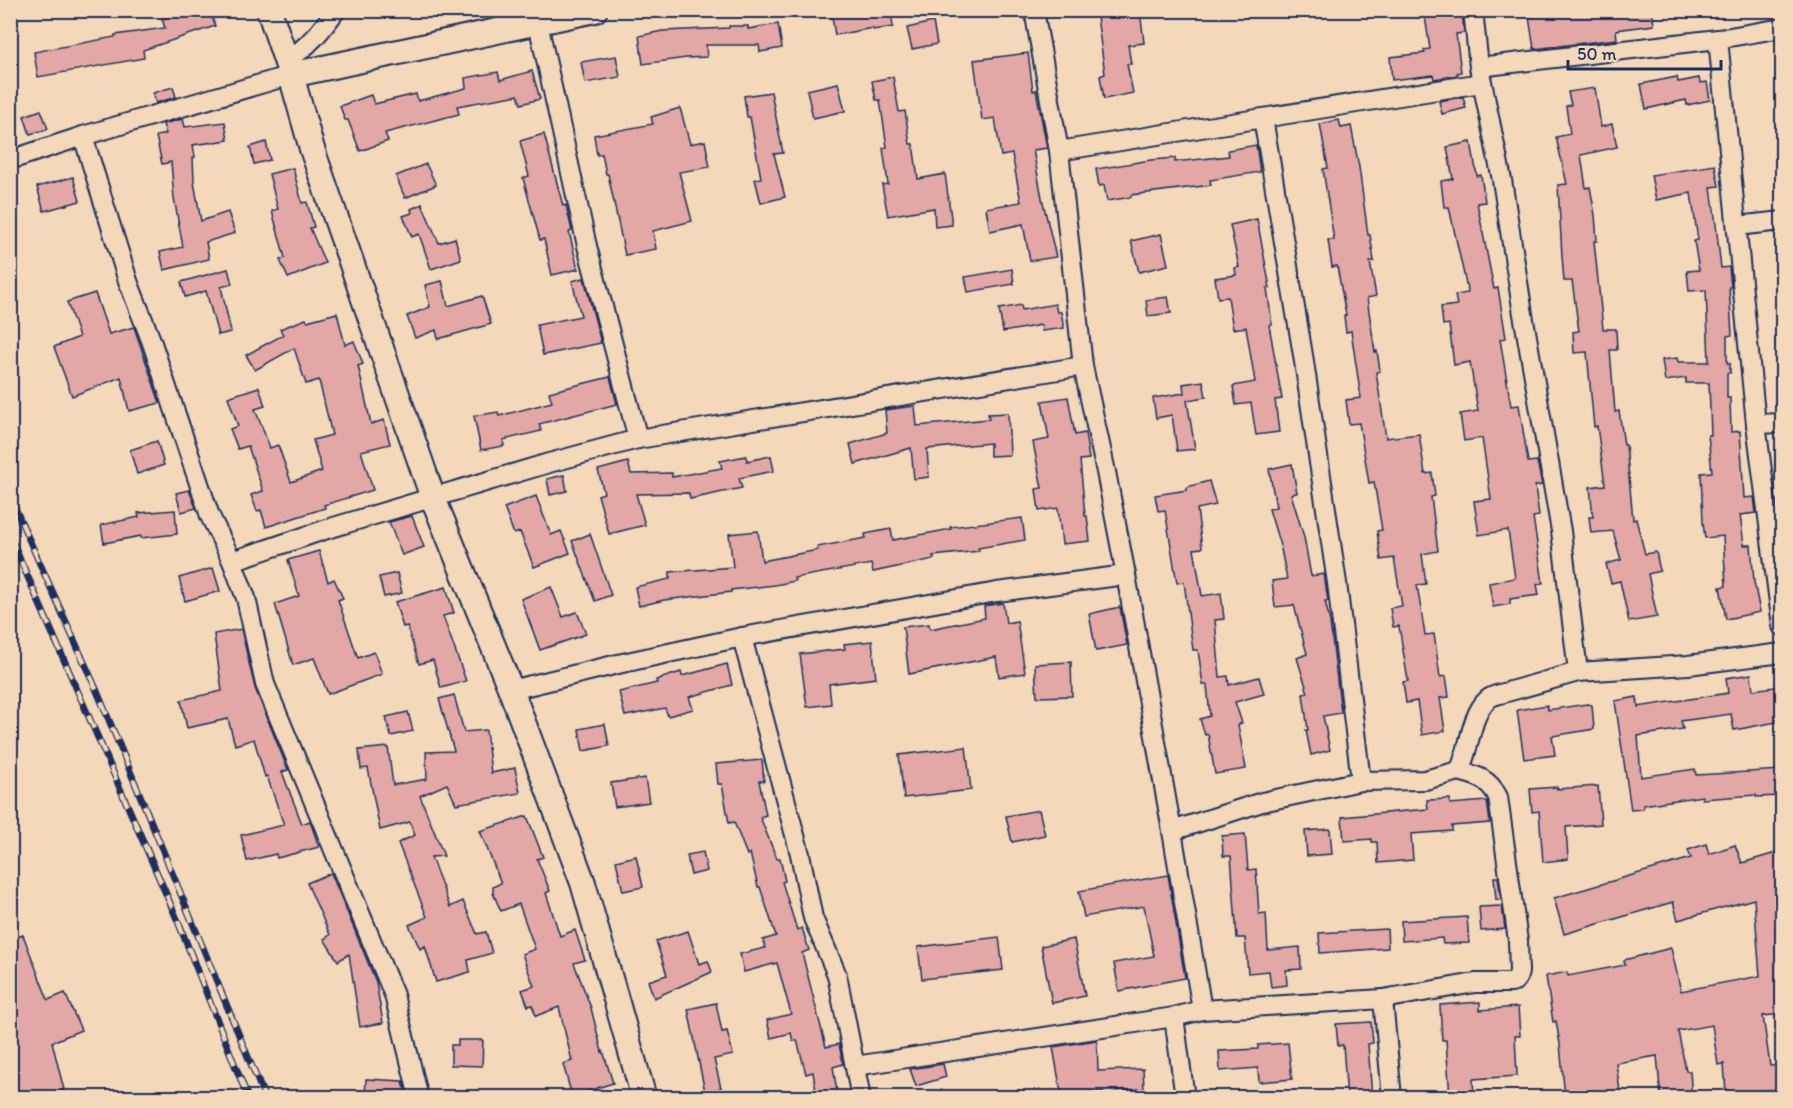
<svg xmlns="http://www.w3.org/2000/svg" width="1793" height="1108" font-family="Itim,sans-serif">
	<rect width="100%" height="100%" fill="#f3d8ba"/>
	<filter id="ink" filterUnits="userSpaceOnUse"><feTurbulence type="fractalNoise" baseFrequency=".0167" numOctaves="2"/><feDisplacementMap in="SourceGraphic" scale="12" xChannelSelector="R" yChannelSelector="G"/><feConvolveMatrix kernelMatrix="1 2 1 2 8 2 1 2 1" color-interpolation-filters="sRGB"/></filter>
	<g filter="url(#ink)">
		<g fill="#e3a8a5" stroke="#1b2f5e" stroke-width="1.5">
			<path d="M189 10H210L215 26 143 50 144 58 38 77 34 52 115 37V35L165 28 162 19Z"/>
			<path d="M831 10H891L893 27 873 30V28L835 35Z"/>
			<path d="M1096 10H1140L1144 43 1128 45 1131 64H1127L1133 93 1104 99 1100 76 1105 74Z"/>
			<path d="M1424 10H1462L1464 33 1456 34 1461 72 1457 73 1458 75 1434 79 1433 75 1392 80 1390 57 1425 53 1424 50 1430 49Z"/>
			<path d="M1579 10H1652L1654 25 1616 30 1617 39 1534 49 1529 17Z"/>
			<path d="M933 22 937 44 912 49 907 28Z"/>
			<path d="M778 24 782 48 760 52 759 45H706L707 57 686 58 643 64 639 36 662 31 729 28V26H748V29Z"/>
			<path d="M1028 53 1033 91 1036 90 1047 148 1033 150 1042 198 1056 257 1030 261 1023 224 990 231 986 208 1021 202 1012 154 1001 156 995 118 982 120 974 60Z"/>
			<path d="M616 56 620 77 585 83 581 62Z"/>
			<path d="M532 71 540 99 521 104 518 95 457 106 459 114 385 133 388 141 360 151 348 120H345L340 106 371 95 374 104 416 94 418 101 466 88 465 78 498 72 500 80Z"/>
			<path d="M893 77 899 112 905 111 910 144H913L918 179 945 174 952 225 935 227 934 208 888 216 882 185 888 184 883 148 887 147 880 100H876L872 81Z"/>
			<path d="M1677 77 1678 82 1699 78 1700 83 1707 82 1710 100 1687 105 1686 100 1646 109 1641 84Z"/>
			<path d="M838 83 845 111 813 118 807 90Z"/>
			<path d="M173 87 176 97 156 103 153 93Z"/>
			<path d="M1595 88 1601 127 1612 124 1617 147 1581 155 1586 188 1590 187 1595 215 1597 241H1594L1603 329H1616L1617 350H1610L1615 412 1619 411 1624 445H1626L1633 520 1636 519 1645 554 1656 552 1660 571 1648 574 1657 617 1629 622 1620 581 1611 583 1606 564 1621 560 1613 531 1591 533 1589 517H1593L1590 487 1605 485 1597 426 1594 427 1587 352 1574 353 1573 332 1579 331 1572 281H1564L1562 256 1558 185 1567 184 1556 137 1570 134 1566 106 1571 105 1568 92Z"/>
			<path d="M771 92 783 153 774 154 785 197 761 203 755 179 761 178 750 117H747L744 96Z"/>
			<path d="M1463 97 1466 108 1442 114 1439 101Z"/>
			<path d="M680 108 690 144 705 141 710 167 679 172 692 221 653 231 656 249 625 255 608 174H606L602 154 597 155 594 135 653 124 651 117Z"/>
			<path d="M41 110 48 129 30 134 24 116Z"/>
			<path d="M183 119 185 127 225 122 228 140 193 145 195 157 193 158 194 182 201 221 228 212 235 233 206 242 209 259 164 270 160 252 183 247 174 198 171 162 162 164 156 136 166 134 163 124Z"/>
			<path d="M1339 120 1341 128 1351 126 1359 167 1368 235H1370L1374 261 1370 262 1376 296 1367 298 1375 352 1377 351 1380 371 1376 372 1386 438 1419 434 1425 474 1432 473 1435 496 1431 497 1438 551 1422 554 1426 584 1417 585 1425 635 1434 634 1440 677 1446 676 1449 697 1440 698 1445 731 1422 735 1417 701 1406 703 1403 682 1408 681 1399 626 1393 627 1390 608 1402 606 1394 558 1381 560 1377 531 1382 530 1374 482 1369 483 1359 423 1349 424 1346 400 1361 398 1351 331 1346 332 1344 316 1346 315 1337 266 1332 267 1328 240H1334L1323 169 1328 168 1320 124Z"/>
			<path d="M544 134 563 206 566 205 572 231 569 232 578 269 552 275 544 239 540 240 523 178 529 176 520 141Z"/>
			<path d="M266 142 270 160 254 164 250 147Z"/>
			<path d="M1471 142 1477 176 1481 175 1485 202 1477 203 1494 289 1498 288 1506 338 1500 339 1511 406 1519 405 1528 462 1537 461 1542 485 1535 486 1539 516 1533 517 1543 583 1537 584 1539 595 1510 599V604L1493 607 1489 583 1515 578 1508 530 1479 535 1474 501 1491 499 1482 438 1464 441 1460 414 1478 411 1470 362 1454 365 1449 324 1443 325 1441 307 1457 305 1455 295 1468 293 1449 207H1444L1441 181 1453 179 1447 147Z"/>
			<path d="M1256 145 1260 172 1210 180 1211 185 1131 195V197L1107 201 1104 185 1099 186 1096 169 1151 160 1175 158V162L1229 156 1228 150Z"/>
			<path d="M426 164 436 185 405 198 396 176Z"/>
			<path d="M1715 165 1719 186 1711 187 1716 225 1721 268 1729 267 1731 287H1729L1732 335 1727 336V363H1730V373H1727V398H1730L1731 432 1740 431 1744 498 1754 497 1756 513 1740 515 1744 545H1751L1754 582 1760 612 1726 619 1720 587 1726 586 1723 536 1705 538 1703 522 1701 473 1712 472 1708 435H1711L1709 383H1686V378L1665 381 1662 360 1677 358 1678 362H1709L1706 290 1689 291 1687 271 1699 270 1694 241 1698 240 1691 193 1656 200 1651 175Z"/>
			<path d="M293 168 302 203 307 202 314 227 310 228 325 263 288 278 280 260 285 258 272 211 278 209 269 174Z"/>
			<path d="M73 177 80 201 44 211 37 187Z"/>
			<path d="M422 204 439 243 455 238 461 259 431 269 419 234 412 237 403 216 412 213 411 209Z"/>
			<path d="M1257 219 1270 288H1267L1272 324 1269 325 1282 399 1275 400 1279 432 1256 435 1251 403 1236 405 1233 386 1255 382 1246 327 1233 329 1228 297 1218 298 1215 278 1236 275 1235 268 1239 267 1230 225Z"/>
			<path d="M1161 234 1168 265 1139 272 1131 241Z"/>
			<path d="M228 269 232 284 221 287 231 332 218 335 206 291 185 297 181 282Z"/>
			<path d="M1012 269 1014 284 968 292 965 277Z"/>
			<path d="M584 278 601 343 543 355 537 325 581 316 572 281Z"/>
			<path d="M442 281 448 306 482 296 491 324 438 339 436 330 415 338 407 316 430 307 425 285Z"/>
			<path d="M95 293 109 334 134 327 160 403 129 411 121 377 72 396 54 347 79 337 67 302Z"/>
			<path d="M1168 297 1171 313 1148 316 1146 300Z"/>
			<path d="M1055 304 1057 312H1061L1064 328 1042 331 1041 325 1003 332 999 309 1021 305 1022 310Z"/>
			<path d="M337 313 345 345 354 341 363 364 358 366 371 424 384 420 390 444 361 451 373 490 324 505 325 508 266 527 261 510 257 511 251 495 263 491 248 446 238 449 230 429 238 426 228 397 259 387 265 406 255 409 270 448 278 445 291 482 322 471 313 440 332 435 319 380 306 384 294 348 255 370 246 355 283 335 280 329 306 319 307 321Z"/>
			<path d="M610 377 617 404 539 424 541 431 503 440 504 446 481 450 474 416 498 412 499 416 552 402 549 392Z"/>
			<path d="M1203 381 1206 397 1187 400 1195 449 1177 451 1172 415 1156 418 1153 398 1184 393 1183 384Z"/>
			<path d="M1068 397 1075 435 1085 433 1089 459 1080 460 1085 516H1087L1090 541 1062 544 1058 508 1039 511 1036 489 1042 488 1033 442 1049 439 1042 401Z"/>
			<path d="M915 406 917 426 989 419 988 414 1008 413 1010 455 990 456V443L927 449 929 477 914 479 911 448 855 464 850 444 887 433 885 410Z"/>
			<path d="M157 441 164 465 137 474 130 450Z"/>
			<path d="M746 456 747 461 771 456 774 471 739 478 742 488 690 499 689 493 636 494 645 525 609 534 598 495 604 493 598 470 628 462 631 474 672 473V477L722 468 720 461Z"/>
			<path d="M1292 464 1297 493 1291 494 1304 537 1311 576 1324 574 1328 601H1325L1330 622 1341 713 1323 716 1330 750 1311 755 1306 730H1308L1303 694 1308 693 1297 658 1307 654 1294 605 1275 607 1272 581 1287 579 1281 549 1269 509 1276 507 1269 469Z"/>
			<path d="M564 475 567 491 550 495 547 479Z"/>
			<path d="M1209 481 1216 505 1197 509 1202 548 1194 549 1202 596 1221 593 1224 619 1215 620 1220 677 1228 676 1229 685 1259 677 1264 694 1235 702 1242 723 1238 725 1246 769 1215 774 1208 734 1205 735 1200 719 1210 716 1207 685H1203L1198 650H1193L1184 582 1177 583 1165 510 1158 511 1155 495 1187 490V487Z"/>
			<path d="M189 490 196 508 181 512 176 493Z"/>
			<path d="M536 496 551 535 561 531 570 553 534 567 520 532 514 534 504 508Z"/>
			<path d="M175 510 177 534 141 538V536L104 543 101 525 139 517 138 513Z"/>
			<path d="M412 516 424 547 402 555 389 522Z"/>
			<path d="M1022 518 1025 540 978 548 979 551 933 556 934 559 873 572 871 564 794 578 795 581 775 585 731 590V592L664 600 639 606 635 587 670 579V572L733 567 729 534 758 531 762 561 818 550 817 547 866 538 865 534 891 529 893 540 951 529 950 527Z"/>
			<path d="M590 534 611 595 595 601 572 541Z"/>
			<path d="M319 551 328 582 334 579 343 598 338 600 358 658 374 652 382 674 328 694 314 658 293 665 275 604 299 596 288 560Z"/>
			<path d="M213 568 220 591 185 601 179 578Z"/>
			<path d="M397 573 402 593 384 597 379 577Z"/>
			<path d="M446 587 454 613 443 616 466 681 441 688 433 660 419 664 407 626 403 627 395 602Z"/>
			<path d="M551 587 563 617 577 612 586 634 540 650 521 599Z"/>
			<path d="M1003 603 1006 623 1017 621 1025 673 999 677 996 657 909 674 903 627 929 624 930 629 985 618 984 606Z"/>
			<path d="M1120 607 1127 645 1096 651 1089 614Z"/>
			<path d="M241 629 255 688 288 770 282 772 302 824 310 821 319 847 277 858 276 854 247 861 241 835 284 825 267 776 265 777 254 739 235 745 228 719 187 728 181 700 222 691 214 634Z"/>
			<path d="M872 641 876 678 829 684 831 704 807 707 800 654 845 649 844 644Z"/>
			<path d="M1071 662 1072 696 1037 697 1035 664Z"/>
			<path d="M727 664 732 685 689 697 693 709 668 716 665 708 625 716 619 692 657 683 656 680 681 672 682 676Z"/>
			<path d="M1751 674 1753 690 1782 686V721L1734 730 1731 714 1681 721 1683 729 1638 736 1641 777 1695 769 1696 775 1782 770V796L1756 797V795L1702 799V796L1643 805V809L1631 810 1615 701 1637 697 1638 707 1728 693 1726 678Z"/>
			<path d="M454 695 464 732 486 730 491 773 515 768 520 793 456 804 447 784 420 796 444 856 431 857 450 907 463 901 477 934 486 932 492 953 468 960 470 972 436 982 425 946 420 949 409 925 427 917 398 843 415 835 410 822 380 830 368 768 361 769 359 750 388 747 393 785 427 779 426 752 454 751 439 699Z"/>
			<path d="M1587 704 1592 705 1594 729 1552 736 1555 755 1524 759 1517 710 1547 705 1548 710Z"/>
			<path d="M408 712 413 731 391 736 386 717Z"/>
			<path d="M605 724 609 746 583 751 579 729Z"/>
			<path d="M966 747 971 790 904 798 899 755Z"/>
			<path d="M762 760 764 781H759L766 815 760 817 777 859 780 858 785 881 782 882 797 930 802 928 809 950 802 953 826 1047 839 1044 843 1064 833 1067 838 1098H817L813 1072 806 1074 797 1040 793 1041 791 1033 771 1038 767 1020 791 1014 777 963 744 972 740 954 765 948 763 940 776 936 760 887H758L750 853 747 855 734 822 729 823 722 784H718L716 764Z"/>
			<path d="M645 778 649 802 615 807 611 783Z"/>
			<path d="M1598 786 1601 824 1566 827 1568 859 1543 862 1539 811 1532 812 1530 789 1557 787V789Z"/>
			<path d="M1450 799V804L1487 801 1490 823 1452 826V831L1411 834 1413 860 1378 863 1377 842H1372V839L1344 841 1342 817 1428 809 1427 800Z"/>
			<path d="M1039 810 1045 835 1012 842 1006 816Z"/>
			<path d="M527 816 543 857 537 859 550 891 546 893 560 936 575 930 585 960 574 963 591 1008 602 1052 603 1051 613 1083 572 1096 563 1064 572 1061 559 1007 536 1016 532 1005 528 1006 522 990 534 986 522 954 535 949 519 904 501 911 493 893V887L501 883 480 831Z"/>
			<path d="M1330 829 1332 854 1307 856 1305 831Z"/>
			<path d="M1245 834 1248 870 1256 869 1259 914 1266 913 1268 950 1300 947 1301 969 1286 970 1287 985 1271 987 1269 971 1248 973 1245 938H1237L1231 856H1223L1222 836Z"/>
			<path d="M1706 844 1709 854 1735 845 1742 863 1779 852 1782 866V1014L1763 1016 1770 1066 1782 1065V1089L1726 1093 1724 1064 1718 1065 1712 1025 1678 1031 1686 1071H1690L1692 1098H1661L1657 1056 1616 1063 1621 1098H1565L1560 1044 1556 1021 1553 1022 1546 976 1567 972 1568 976 1625 965 1624 960 1671 948 1681 991 1760 976 1754 899 1678 920 1673 902 1564 934 1554 898 1691 858 1688 850Z"/>
			<path d="M703 852 707 871 691 875 687 855Z"/>
			<path d="M636 856 643 887 623 891 616 861Z"/>
			<path d="M331 873 376 982 383 1023 360 1027 349 954 338 961 324 939 330 935 307 883Z"/>
			<path d="M1168 875 1185 978 1119 991 1114 963 1154 956 1144 906 1084 917 1079 891Z"/>
			<path d="M1494 877H1498L1501 899 1496 900Z"/>
			<path d="M1502 906 1505 929 1481 931 1479 907Z"/>
			<path d="M1467 917 1469 943 1443 944 1442 938 1402 941 1401 921Z"/>
			<path d="M1387 929 1388 948 1320 953 1319 933Z"/>
			<path d="M688 931 699 964 708 961 712 972 654 998 648 981 667 975 656 941Z"/>
			<path d="M23 935 48 1000 65 993 81 1030 52 1042 64 1090 37 1098H10V939Z"/>
			<path d="M999 937 1003 970 922 979 918 947Z"/>
			<path d="M1074 939 1085 996 1052 1003 1041 946Z"/>
			<path d="M1480 1002V1010L1518 1007 1520 1036H1515L1517 1076 1473 1079 1474 1098H1450L1446 1040H1442L1440 1005Z"/>
			<path d="M716 1003 722 1032 727 1031 733 1055 714 1059 721 1088 705 1092 688 1009Z"/>
			<path d="M1371 1022 1373 1043 1368 1044 1372 1098H1347L1343 1045 1338 1046 1336 1024Z"/>
			<path d="M458 1040H483L482 1066 451 1065V1045H458Z"/>
			<path d="M1097 1040 1098 1071 1143 1069 1144 1089 1093 1092 1094 1098H1062L1053 1047Z"/>
			<path d="M1288 1043 1292 1079 1259 1082 1258 1068 1220 1071 1219 1051 1258 1049V1045Z"/>
			<path d="M943 1064 946 1077 916 1086 910 1069Z"/>
			<path d="M366 1079 403 1081 407 1098H365Z"/>
		</g>
		<g fill="none" stroke-linecap="round" stroke-linejoin="round">
			<g stroke="#1b2f5e" stroke-width="22">
				<g id="minor">
					<path d="M1473 10 1479 67 1718 39"/>
					<path d="M538 23 587 246 638 439"/>
					<path d="M1782 28 1718 39 1756 424 1782 626"/>
					<path d="M286 61C308 47 321 31 336 10"/>
					<path d="M1479 67 1502 180 1523 314 1561 531 1578 672 1688 665 1782 653"/>
					<path d="M1263 118 1481 83"/>
					<path d="M83 136 128 281 151 340 210 516 232 561 246 598 265 684 394 995 419 1098"/>
					<path d="M1059 151 1263 118 1303 355 1337 583 1361 781 1262 802 1172 831"/>
					<path d="M10 160 83 136 291 75"/>
					<path d="M1737 226 1782 221"/>
					<path d="M1756 424 1782 423"/>
					<path d="M232 561 327 529 549 463 638 439 1083 366"/>
					<path d="M742 637 997 592 1126 575"/>
					<path d="M511 690 618 664 742 637 800 854 813 918 837 975 861 1098"/>
					<path d="M1361 781 1425 780 1459 771C1470 750 1470 716 1487 700 1490 697 1496 695 1500 694L1578 672"/>
					<path d="M1383 999 1475 983H1512L1517 979 1519 972 1518 941 1498 797C1489 779 1478 776 1459 771"/>
					<path d="M1202 1010 1383 999 1392 1098"/>
					<path d="M1174 1017 1185 1098"/>
					<path d="M855 1066 1174 1017 1202 1010 1172 831 1126 575 1106 472 1083 366 1059 151 1034 10"/>
				</g>
			</g>
			<g stroke="#1b2f5e" stroke-width="28">
				<g id="tertiary">
					<path d="M269 10 291 75 312 149 433 498 511 690 583 883 644 1098"/>
					<path d="M291 75 595 10"/>
				</g>
			</g>
			<use href="#minor" stroke="#f3d8ba" stroke-width="18"/>
			<use href="#tertiary" stroke="#f3d8ba" stroke-width="24"/>
			<g stroke="#1b2f5e" stroke-width="7">
				<g id="rail">
					<path d="M10 497 97 691 265 1098"/>
					<path d="M10 536 177 919 248 1098"/>
				</g>
			</g>
			<use href="#rail" stroke="#f3d8ba" stroke-width="4.5" stroke-dasharray="14" stroke-linecap="butt"/>
		</g>
	</g>
	<rect width="1793" height="1108" fill="none" stroke="#f3d8ba" stroke-width="36"/>
	<rect x="18" y="18" width="1757" height="1072" fill="none" stroke="#1b2f5e" stroke-width="2" filter="url(#ink)"/>
	<path d="M1568 60v9h153v-9" fill="none" stroke="#1b2f5e" stroke-width="3"/>
	<text x="1577" y="60" font-size="18" fill="#1b2f5e" stroke="#f3d8ba" stroke-width="4.5" paint-order="stroke">50 m</text>
</svg>
